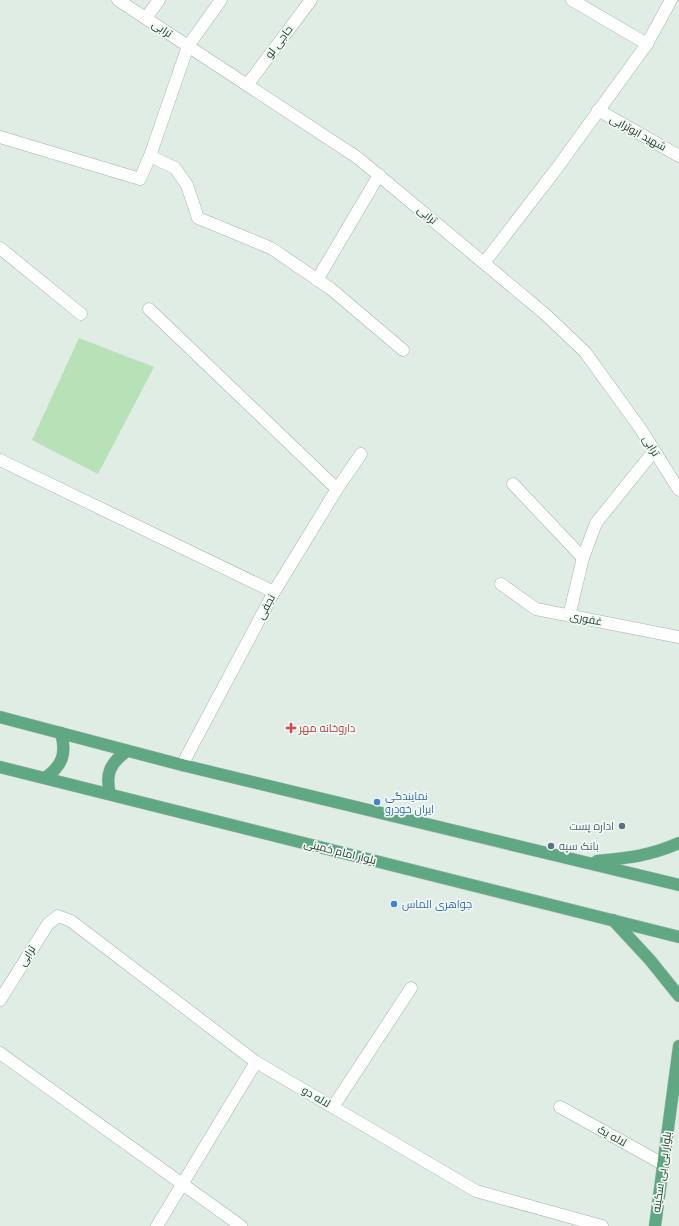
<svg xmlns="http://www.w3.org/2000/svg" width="679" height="1226" font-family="'Fira Sans',Cairo,sans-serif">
	<rect width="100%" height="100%" fill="#e0ede4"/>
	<path fill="#b7e1b7" d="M79 338 154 367 98 474 32 440Z"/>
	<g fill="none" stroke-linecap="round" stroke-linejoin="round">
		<g stroke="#a2b6aa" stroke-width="13">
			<g id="minor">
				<path d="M118 0 358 158 545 314 585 352 640 428 679 490"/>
				<path d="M572 0 647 44"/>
				<path d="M146 18 159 0"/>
				<path d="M247 85 311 0"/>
				<path d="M598 110 679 156"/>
				<path d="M0 137 140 179 150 156 175 168 187 185 198 218 271 248 331 289 403 350"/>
				<path d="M150 156 188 46 221 0"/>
				<path d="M0 248 81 314"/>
				<path d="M484 263 557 168 647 44 671 0"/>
				<path d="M317 280 379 175"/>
				<path d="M149 309 337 489"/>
				<path d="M0 460 274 592"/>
				<path d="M513 484 583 558"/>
				<path d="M501 584 536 609 679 637"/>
				<path d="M569 616 583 558 596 523 654 451"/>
				<path d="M182 765 274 592 337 489 361 454"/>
				<path d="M0 1000 48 924 58 916 71 921 256 1062 476 1191 602 1226"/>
				<path d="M0 1053 241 1226"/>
				<path d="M333 1107 411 988"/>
				<path d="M560 1107 663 1164"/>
				<path d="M157 1226 256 1062"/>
			</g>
		</g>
		<g stroke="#c0cac5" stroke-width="13">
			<g id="major">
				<path d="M0 717 182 765 679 885"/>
				<path d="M0 767 679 937"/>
				<path d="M45 778C62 766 67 754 61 733"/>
				<path d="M110 794C105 774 110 763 127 751"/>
				<path d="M597 861C627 858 650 856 679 843"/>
				<path d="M613 920 650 960 679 996"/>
				<path d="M655 1226 679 1046"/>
			</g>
		</g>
		<use href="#minor" stroke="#fff" stroke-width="12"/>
		<use href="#major" stroke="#60a883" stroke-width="12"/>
	</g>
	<path fill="#e0444e" stroke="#f1f9f3" stroke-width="1.5" d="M289 722h4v4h4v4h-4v4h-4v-4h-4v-4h4z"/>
	<g fill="#3f7fe0" stroke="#f1f9f3" stroke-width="1.5">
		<circle cx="377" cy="802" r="4"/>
		<circle cx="394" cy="904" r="4"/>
	</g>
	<g fill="#5c6f8a" stroke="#f1f9f3" stroke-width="1.5">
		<circle cx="622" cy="826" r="4"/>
		<circle cx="551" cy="846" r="4"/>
	</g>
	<g text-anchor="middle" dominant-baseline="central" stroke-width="3.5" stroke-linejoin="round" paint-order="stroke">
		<g font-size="11" fill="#1f402f" stroke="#f1f9f3">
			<text transform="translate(162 29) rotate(33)">ترابی</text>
			<text transform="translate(279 42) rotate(-53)">حاجی لو</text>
			<text transform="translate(638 133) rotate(29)">شهید ابوترابی</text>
			<text transform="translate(427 215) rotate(40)">ترابی</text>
			<text transform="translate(651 446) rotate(58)">ترابی</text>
			<text transform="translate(266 607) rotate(-62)">نجفی</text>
			<text transform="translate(586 619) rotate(11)">غفوری</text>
			<text transform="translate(340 852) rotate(14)">بلوار امام خمینی</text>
			<text transform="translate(27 956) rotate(-58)">ترابی</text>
			<text transform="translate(316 1097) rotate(30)">لاله دو</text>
			<text transform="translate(612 1136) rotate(29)">لاله یک</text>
			<text transform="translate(662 1172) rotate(-82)">بلوار بی بی سکینه</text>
		</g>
		<g font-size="11" fill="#be3a42" stroke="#f1f9f3" text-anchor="start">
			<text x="299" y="728">داروخانه مهر</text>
		</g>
		<g font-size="11" fill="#366cbe" stroke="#f1f9f3" text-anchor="start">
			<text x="385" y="796">نمایندگی<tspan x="385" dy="13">ایران خودرو</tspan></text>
			<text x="402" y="904">جواهری الماس</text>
		</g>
		<g font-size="11" fill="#4e5e75" stroke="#f1f9f3" text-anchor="end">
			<text x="614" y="826">اداره پست</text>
			<text x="559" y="846" text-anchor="start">بانک سپه</text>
		</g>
	</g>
</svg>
